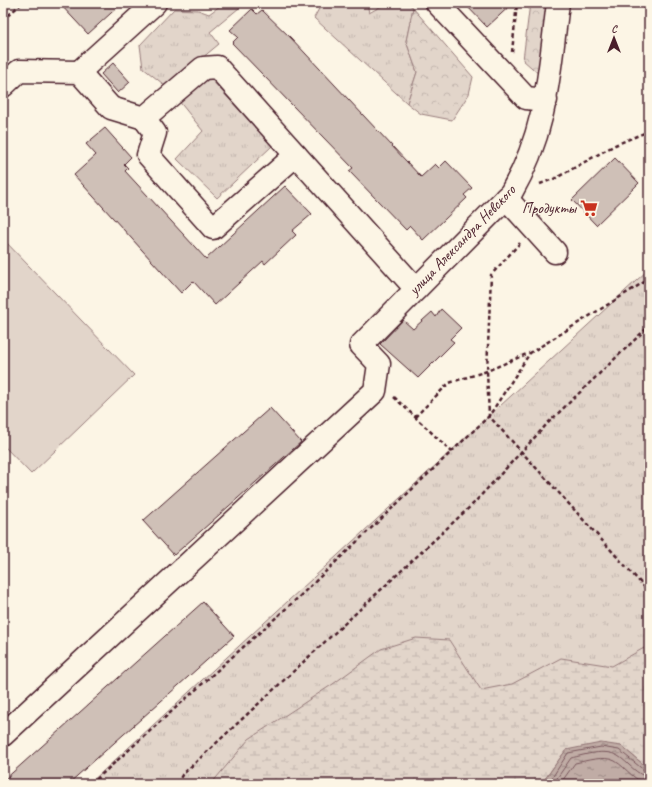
<svg xmlns="http://www.w3.org/2000/svg" width="652" height="787" font-family="Caveat,sans-serif">
	<defs>
		<pattern id="grass-tufts" width="24" height="20" patternUnits="userSpaceOnUse"><rect width="24" height="20" fill="#e2d5ca"/><path d="M3 7l-1-3M5 7V3M7 7l1-3M15 17l-1-3M17 17v-4M19 17l1-3" fill="none" stroke="#c3b6ae"/></pattern>
		<pattern id="forest-crowns" width="20" height="18" patternUnits="userSpaceOnUse"><rect width="20" height="18" fill="#e2d5ca"/><path d="M2 6a3 3 0 1 1 6 0M12 15a3 3 0 1 1 6 0" fill="none" stroke="#c3b6ae"/></pattern>
		<pattern id="wetland-marsh" width="20" height="14" patternUnits="userSpaceOnUse"><rect width="20" height="14" fill="#e2d5ca"/><path d="M1 5h8M5 5V1M11 12h8M15 12V8" fill="none" stroke="#c3b6ae"/></pattern>
		<pattern id="water-ripples" width="26" height="14" patternUnits="userSpaceOnUse"><rect width="26" height="14" fill="#c0aca5"/><path d="M2 4q2-2 4 0t4 0M15 11q2-2 4 0t4 0" fill="none" stroke="#9e8b87"/></pattern>
	</defs>
	<rect width="100%" height="100%" fill="#fcf5e5"/>
	<filter id="ink" filterUnits="userSpaceOnUse"><feTurbulence type="fractalNoise" baseFrequency=".025" numOctaves="2"/><feDisplacementMap in="SourceGraphic" scale="8" xChannelSelector="R" yChannelSelector="G"/><feConvolveMatrix kernelMatrix="1 2 1 2 8 2 1 2 1" color-interpolation-filters="sRGB"/></filter>
	<g filter="url(#ink)">
		<g fill="url(#grass-tufts)" stroke="#967a7a">
			<path d="M224 3H245L210 32 219 44 167 87 143 68 140 45 174 9 198 10 209 14Z"/>
			<path d="M322 3H367L369 13 387 3H410L413 8 406 41 417 72 407 103 314 18Z"/>
			<path d="M210 78 272 146 217 198 177 159 203 131 178 100Z"/>
			<path d="M649 269V784H89Z"/>
		</g>
		<g fill="url(#forest-crowns)" stroke="#967a7a">
			<path d="M530 3H548L540 75 523 60Z"/>
			<path d="M413 8 473 77 469 94 452 120 421 114 407 103 417 72 406 41Z"/>
		</g>
		<path fill="url(#wetland-marsh)" stroke="#967a7a" d="M416 638 449 640 481 690 512 684 561 658 612 666 644 648 649 650V769L621 746 566 750 545 779 544 784H211L249 739 333 684 381 649Z"/>
		<path fill="#e2d5ca" stroke="#967a7a" d="M3 239 134 375 31 474 3 445Z"/>
		<path fill="url(#water-ripples)" stroke="#917474" d="M601 743 621 746 649 769V784H544L545 779 566 750Z"/>
		<g fill="none" stroke-linecap="round" stroke-linejoin="round">
			<g stroke="#79575c" stroke-width="1">
				<path d="M548 784 568 753 601 747 619 750 645 771 649 772"/>
				<path d="M553 784 571 758C584 755 605 748 618 756 628 762 637 776 649 777"/>
				<path d="M560 784 575 763C586 761 604 755 615 761 627 768 635 783 649 783"/>
			</g>
		</g>
		<g fill="#cfc0b7" stroke="#4a1f2b">
			<path d="M59 3H122L88 34Z"/>
			<path d="M464 3H513L487 27Z"/>
			<path d="M252 9 257 14 262 10 291 38 421 177 435 164 439 168 446 161 472 188 464 195 467 198 423 240 410 226 406 230 349 171 353 168 232 43 238 37 230 30Z"/>
			<path d="M113 63 130 82 118 93 101 74Z"/>
			<path d="M105 128 131 157 124 164 128 168 125 171 206 259 285 186 312 214 292 231 296 235 265 264 263 261 215 305 193 281 181 293 74 175 96 155 86 144Z"/>
			<path d="M615 158 639 183 596 225 572 200Z"/>
			<path d="M441 309 461 328 450 339 454 342 418 378 380 344 403 320 413 329 432 312 436 317Z"/>
			<path d="M270 408 301 442 174 555 143 521Z"/>
			<path d="M203 602 234 636 68 784H3V781Z"/>
		</g>
		<g fill="none" stroke-linecap="round" stroke-linejoin="round">
			<g stroke="#4a1f2b" stroke-width="25">
				<g id="minor">
					<path d="M437 3 526 98 546 100"/>
					<path d="M79 72 155 3"/>
					<path d="M3 86 19 71 79 72 111 108 144 118 203 68 217 67 416 289"/>
					<path d="M144 118 155 133 148 155 213 228 296 155"/>
					<path d="M506 198 555 252"/>
					<path d="M3 735 375 391 379 364 361 345 511 193C547 131 549 73 558 3"/>
				</g>
			</g>
			<g stroke="#4a1f2b" stroke-width="2.5" stroke-dasharray="4 3" stroke-linecap="butt">
				<path d="M3 20 22 3"/>
				<path d="M512 52 517 3"/>
				<path d="M540 184 556 178 615 145 649 131"/>
				<path d="M520 243 491 275 487 371 489 416 649 592"/>
				<path d="M394 397 452 452"/>
				<path d="M415 417 449 383 487 371 529 353"/>
				<path d="M91 784 300 596 489 416 530 353 649 279"/>
				<path d="M177 784 182 775 473 504 548 423 649 326"/>
			</g>
			<use href="#minor" stroke="#fcf5e5" stroke-width="22"/>
		</g>
	</g>
	<defs>
		<g id="supermarket-bare" transform="scale(1.38)"><path d="M-6-5.5h2.5l.6 2H6L4.5 2H-2.5L-4.4-4H-6ZM-1.5 3.2a1.3 1.3 0 1 0 .1 0ZM3 3.2a1.3 1.3 0 1 0 .1 0Z" fill="#c8321e" stroke="#fcf5e5" stroke-width="2.5" paint-order="stroke"/></g>
	</defs>
	<g fill-rule="evenodd">
		<use href="#supermarket-bare" x="589" y="208"/>
	</g>
	<g text-anchor="middle" dominant-baseline="central" stroke-width="3" stroke-linejoin="round" paint-order="stroke">
		<g font-size="16" fill="#4a1f2b" stroke="#fcf5e5" text-anchor="end">
			<text x="576" y="208">Продукты</text>
		</g>
		<g font-size="16" fill="#4a1f2b" stroke="#fcf5e5">
			<text transform="translate(462 240) rotate(-46)">улица Александра Невского</text>
		</g>
	</g>
	<rect width="652" height="787" fill="none" stroke="#fcf5e5" stroke-width="16"/>
	<rect x="8" y="8" width="636" height="771" fill="none" stroke="#4a1f2b" stroke-width="1.5" filter="url(#ink)"/>
	<g transform="translate(614 38)" stroke="#fcf5e5" stroke-width="3" paint-order="stroke">
	<path d="M0-3L7 15L0 10L-7 15Z" fill="#4a1f2b"/>
	<text y="-6" font-size="11" font-weight="bold" text-anchor="middle" fill="#4a1f2b">С</text>
	</g>
</svg>
